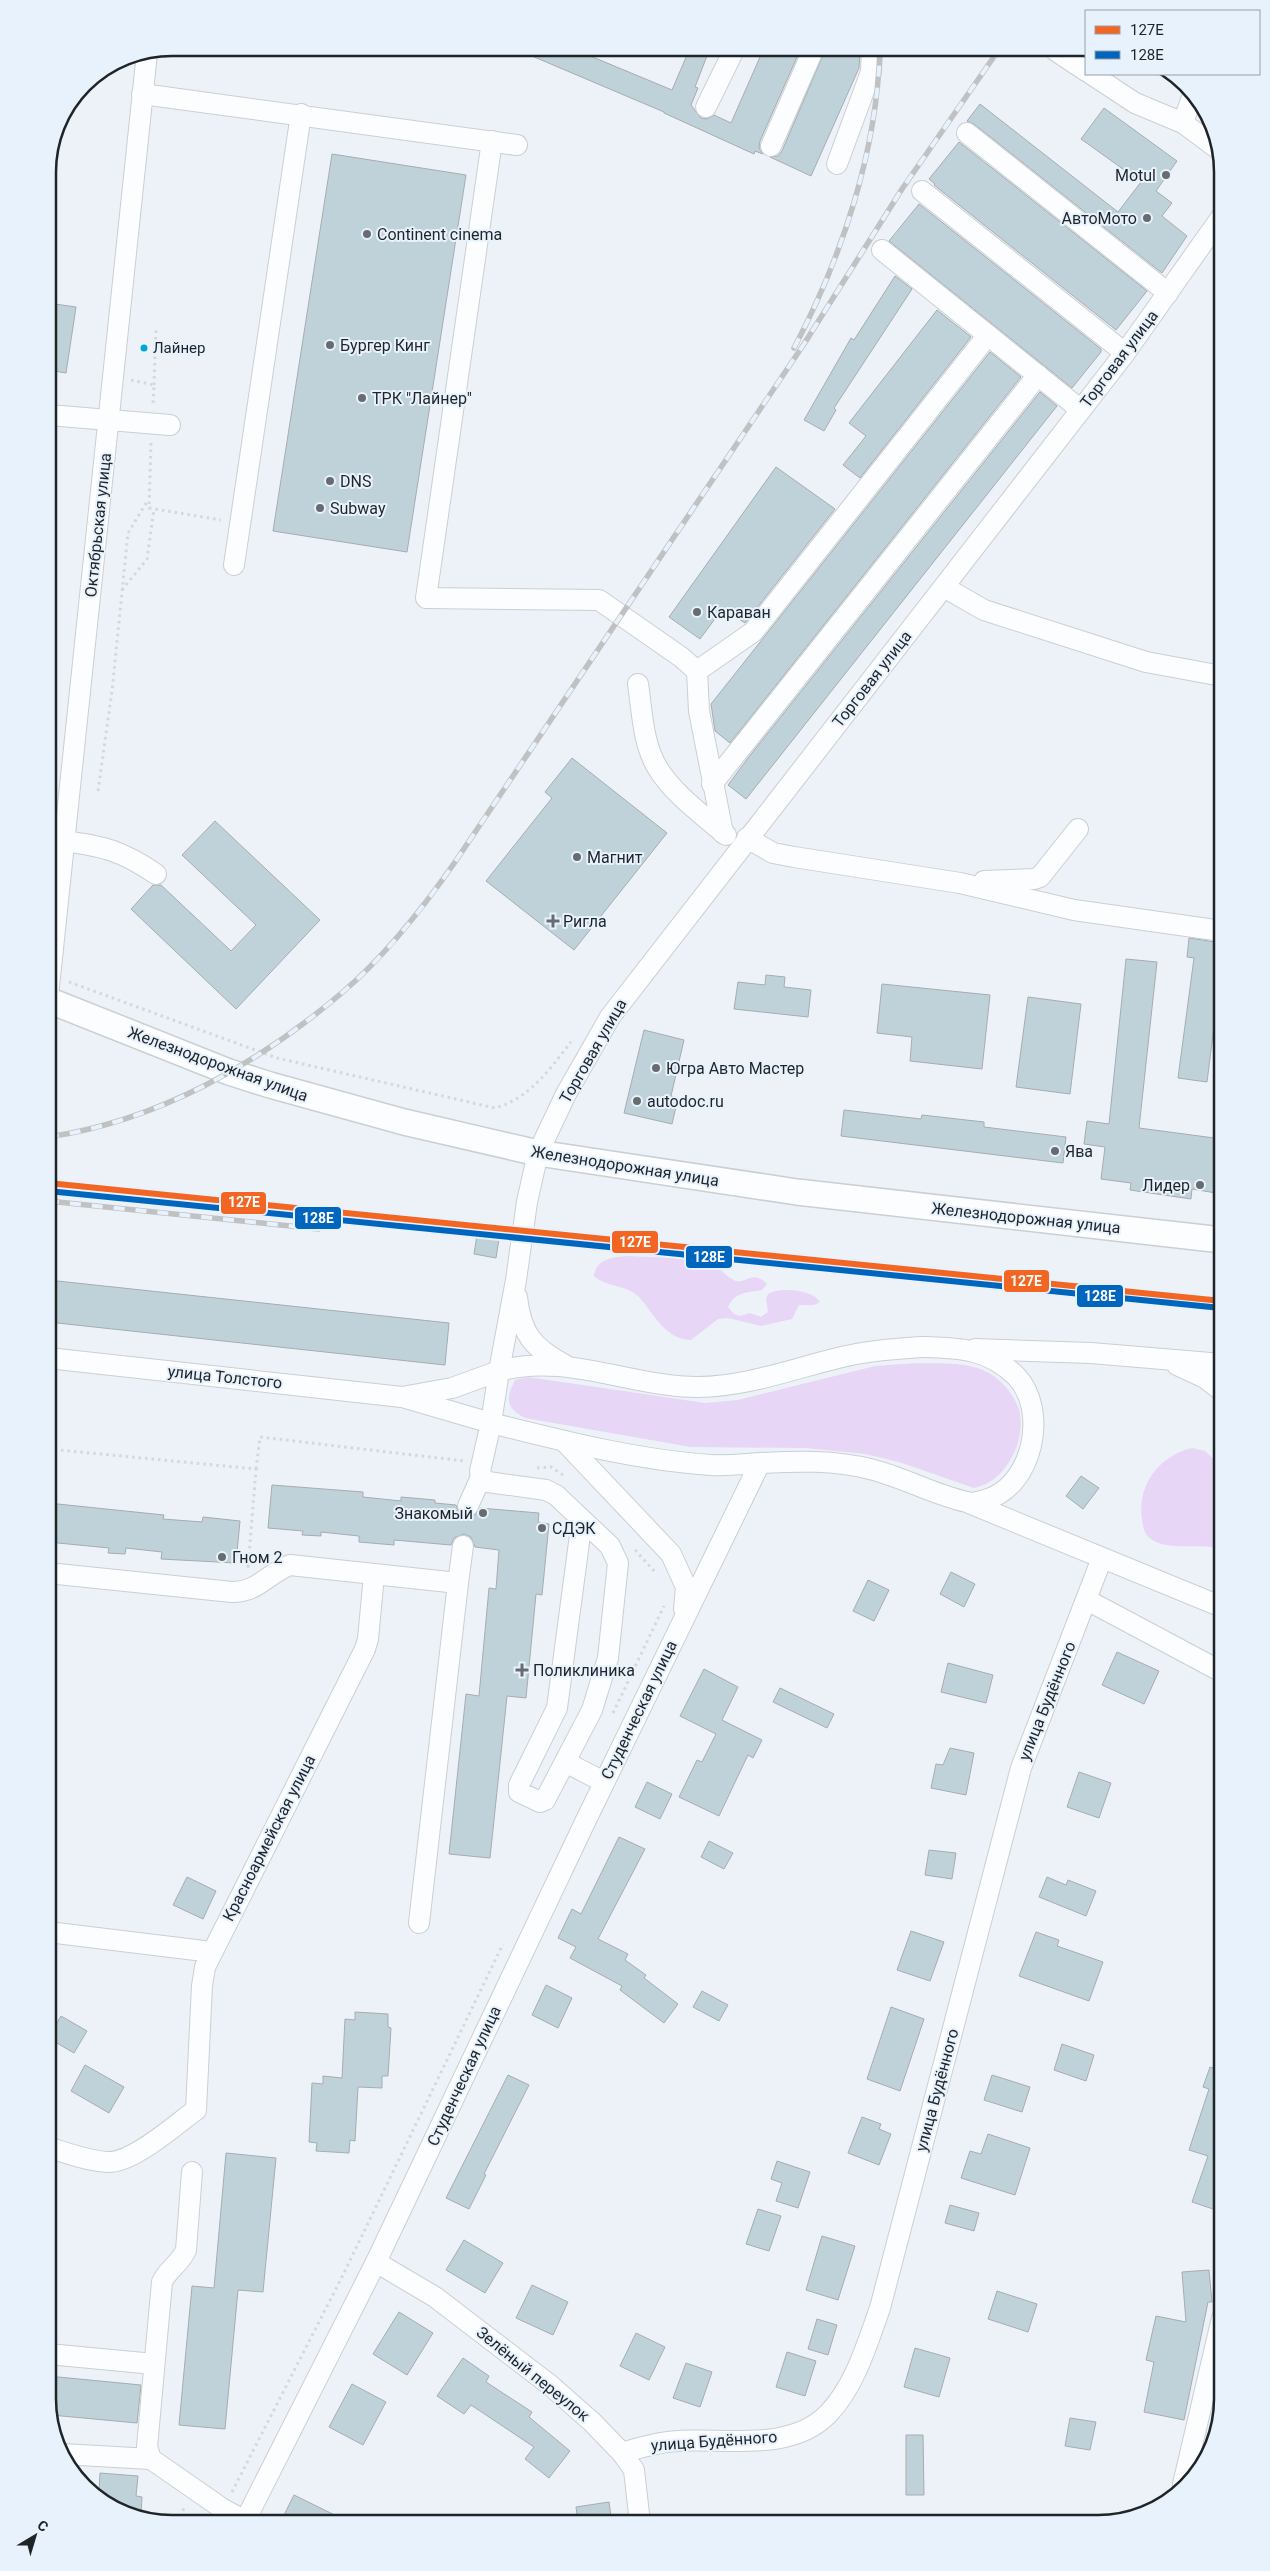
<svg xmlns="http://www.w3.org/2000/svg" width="1270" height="2571" font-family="Roboto,sans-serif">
	<rect width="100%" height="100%" fill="#edf2f8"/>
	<g fill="#e7d6f5">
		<path d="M629 1256C651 1258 691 1256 710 1263 720 1267 727 1278 736 1281 746 1284 752 1269 767 1284L762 1290C746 1293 736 1291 728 1307L734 1314 740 1316 750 1313 761 1317 768 1312 766 1299 768 1294C780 1287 812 1289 820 1302L814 1305H799L792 1319 761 1326 728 1318 718 1319 691 1340C665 1339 655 1315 639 1297 626 1284 607 1288 594 1276 596 1258 615 1257 629 1256Z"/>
		<path d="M917 1363C940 1364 968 1361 989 1373 1003 1381 1017 1398 1020 1414 1025 1444 1004 1483 974 1488L899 1462 865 1454 806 1448 691 1447 525 1418C505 1408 506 1398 515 1380L528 1377 705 1403 738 1400 875 1366Z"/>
		<path d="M1192 1448 1205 1451 1222 1467V1549C1200 1542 1170 1552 1151 1539 1144 1535 1143 1526 1142 1519 1137 1485 1159 1456 1192 1448Z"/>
	</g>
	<g fill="#c0d2d9" stroke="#a6acaf">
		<path d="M513 48H571L672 90 690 48H710L695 87 698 88 691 105 701 118 707 119 714 115 731 123 764 48H801L760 141 759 148 763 154 755 151 754 154 664 113V112Z"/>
		<path d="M826 48H853L860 51 859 68 811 176 770 157 778 156 782 151Z"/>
		<path d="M980 104 1118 212 1141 182 1081 139 1104 108 1177 161 1156 191 1172 203 1162 216 1187 236 1162 273 974 124 967 121Z"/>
		<path d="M959 142 1147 291 1116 330 934 185 935 184 929 179Z"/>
		<path d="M332 154 466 175 407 552 273 531Z"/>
		<path d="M919 204 1101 349V352L1072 388 889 241Z"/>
		<path d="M895 276 912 289 834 408 836 410 824 431 804 420 851 338 854 340Z"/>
		<path d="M48 303 76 307 66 373 48 370Z"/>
		<path d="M937 310 971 337 860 478 843 465 866 436 849 423Z"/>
		<path d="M990 352 1021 377 730 743 715 731 711 704Z"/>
		<path d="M1040 392 1057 406 746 799 728 785 748 758Z"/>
		<path d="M776 467 835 509 745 623 723 608 700 639 669 617Z"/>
		<path d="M572 758 667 833 574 950 486 881 552 798 545 792Z"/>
		<path d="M215 821 320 920 236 1009 131 909 153 885H161L231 951 256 925 182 855Z"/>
		<path d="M1189 938 1222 943V963L1207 1082 1178 1078 1194 958 1187 957Z"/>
		<path d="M1126 959 1157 962 1139 1128 1222 1139V1194L1192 1189 1191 1199 1130 1190 1131 1183 1101 1179 1105 1147 1084 1144 1087 1121 1109 1124Z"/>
		<path d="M766 975 785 977 784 987 811 990 808 1017 734 1009 738 982 765 985Z"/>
		<path d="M882 984 990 995 982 1069 910 1061 912 1037 877 1033Z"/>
		<path d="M1028 997 1081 1004 1070 1094 1016 1087Z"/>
		<path d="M644 1030 684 1040 671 1096 678 1098 672 1124 624 1113Z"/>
		<path d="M844 1110 921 1119 922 1115 984 1122V1127L1066 1137 1063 1163 841 1136Z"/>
		<path d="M477 1235 499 1239 496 1258 474 1254Z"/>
		<path d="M48 1280 449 1323 445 1365 48 1322Z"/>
		<path d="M1081 1476 1099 1488 1083 1509 1066 1496Z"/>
		<path d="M272 1485 363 1492V1497L401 1501V1497L435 1500V1503L456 1505 459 1513 469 1518 475 1515 480 1508 539 1513 538 1522 549 1524 542 1595 536 1594 526 1698 507 1696 490 1858 449 1854 466 1694 479 1696 489 1588 496 1589 499 1550 475 1547 471 1537 464 1534 454 1538 451 1545 394 1540V1545L359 1542V1536L321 1532V1536L302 1535 303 1531 268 1528Z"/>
		<path d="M48 1503 164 1515 163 1519 202 1522 203 1517 240 1521 236 1563 161 1559 162 1552 126 1548 125 1554 108 1553 109 1548 48 1542Z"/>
		<path d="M951 1572 975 1584 964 1607 940 1594Z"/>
		<path d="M868 1580 889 1590 874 1621 853 1611Z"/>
		<path d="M1117 1652 1159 1671 1144 1704 1102 1685Z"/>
		<path d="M948 1663 993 1675 986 1703 941 1692Z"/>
		<path d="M704 1669 738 1687 722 1720 762 1740 753 1758 748 1755 719 1816 679 1797 697 1760 702 1762 716 1734 680 1716Z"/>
		<path d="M780 1688 834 1714 827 1728 773 1702Z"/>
		<path d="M950 1748 974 1753 966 1795 931 1788 936 1764 943 1765Z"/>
		<path d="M1079 1772 1111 1783 1099 1818 1067 1807Z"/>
		<path d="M647 1782 672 1794 660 1819 635 1807Z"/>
		<path d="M619 1837 645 1849 598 1939 628 1954 625 1960 646 1975 644 1978 678 2004 664 2023 620 1990 622 1986 570 1958 576 1947 558 1938 572 1909 581 1914Z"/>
		<path d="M709 1841 733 1853 724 1869 701 1857Z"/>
		<path d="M929 1850 956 1853 952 1879 925 1875Z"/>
		<path d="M187 1877 216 1891 203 1919 173 1905Z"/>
		<path d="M1047 1877 1066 1885 1068 1880 1096 1891 1086 1916 1039 1897Z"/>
		<path d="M911 1931 944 1942 930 1981 897 1970Z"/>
		<path d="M1036 1932 1059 1940 1057 1946 1103 1962 1089 2001 1019 1976Z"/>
		<path d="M546 1985 572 1998 558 2028 532 2015Z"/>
		<path d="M702 1991 728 2005 719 2021 693 2007Z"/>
		<path d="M891 2007 924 2019 900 2091 867 2079Z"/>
		<path d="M355 2012 388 2014V2027L391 2028 388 2076H382V2088L358 2087 355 2141 350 2140 349 2153 316 2151 317 2143 309 2142 312 2083 323 2084V2076L342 2078 345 2019 355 2020Z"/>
		<path d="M61 2016 87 2031 74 2053 48 2038Z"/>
		<path d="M1062 2044 1094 2055 1086 2081 1054 2070Z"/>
		<path d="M1219 2058 1222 2059V2212L1192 2202 1208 2156 1189 2150 1209 2089 1203 2087 1210 2067 1216 2069Z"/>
		<path d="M85 2065 124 2087 109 2113 71 2091Z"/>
		<path d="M508 2075 529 2085 484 2174 486 2175 469 2209 446 2198Z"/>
		<path d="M992 2075 1030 2087 1022 2112 984 2100Z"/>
		<path d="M862 2117 881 2124 879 2129 891 2134 879 2165 848 2153Z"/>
		<path d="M988 2134 1030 2148 1015 2195 961 2178 970 2151 981 2154Z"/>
		<path d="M226 2153 276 2158 263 2292 238 2290 225 2429 179 2425 192 2286 214 2288Z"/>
		<path d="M777 2161 810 2172 798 2208 776 2201 782 2183 771 2179Z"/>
		<path d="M950 2205 979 2213 974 2231 945 2223Z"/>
		<path d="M758 2209 781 2216 769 2251 746 2244Z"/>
		<path d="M822 2236 855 2246 838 2300 806 2290Z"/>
		<path d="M464 2240 503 2263 485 2293 446 2270Z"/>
		<path d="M1209 2270 1212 2302H1208L1184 2420 1144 2412 1154 2362 1146 2360 1156 2316 1186 2322 1182 2272Z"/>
		<path d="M532 2285 568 2302 553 2335 516 2318Z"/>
		<path d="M997 2291 1037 2304 1028 2332 988 2319Z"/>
		<path d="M399 2312 433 2333 407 2375 373 2354Z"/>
		<path d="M817 2319 837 2325 828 2355 808 2349Z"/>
		<path d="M636 2333 665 2347 649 2380 620 2366Z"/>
		<path d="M915 2348 950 2358 939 2397 904 2387Z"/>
		<path d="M787 2352 816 2361 805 2396 776 2387Z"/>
		<path d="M463 2358 489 2376 486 2382 532 2412 529 2417 570 2451 549 2478 525 2459 534 2447 471 2405 464 2414 437 2396Z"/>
		<path d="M686 2363 712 2372 700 2407 673 2398Z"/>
		<path d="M48 2376 141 2385 137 2423 51 2415 48 2399Z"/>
		<path d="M352 2384 386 2402 363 2445 329 2427Z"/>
		<path d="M1070 2418 1096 2422 1090 2450 1065 2446Z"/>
		<path d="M906 2435H923L924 2495H906Z"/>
		<path d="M100 2473 138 2476 136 2496 142 2497 141 2514 96 2498 94 2494V2490L99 2491Z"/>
		<path d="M294 2495 351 2523H280Z"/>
		<path d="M609 2502 612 2523H578L576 2507Z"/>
	</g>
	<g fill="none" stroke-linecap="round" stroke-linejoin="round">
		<g stroke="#cacfd4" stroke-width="22">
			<g id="minor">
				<path d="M1056 51 1086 71"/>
				<path d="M1091 74 1135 103 1183 123"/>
				<path d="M142 94 517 145"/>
				<path d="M1192 97 1183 123 1218 149"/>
				<path d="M706 107 735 48"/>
				<path d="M967 133 1168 293"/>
				<path d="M492 141 426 598 599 600 681 657 697 671 699 711 723 833"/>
				<path d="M771 146 814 48"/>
				<path d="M837 164 871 72 872 48"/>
				<path d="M922 191 1125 353"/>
				<path d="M882 250 1081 410"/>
				<path d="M48 415 170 425"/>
				<path d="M234 565 301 114"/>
				<path d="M944 587 984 610 1146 662 1222 676"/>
				<path d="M697 671 753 632 988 335"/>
				<path d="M638 684C642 711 643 744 657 767 673 794 703 815 726 835"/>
				<path d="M712 784 1038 375"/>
				<path d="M747 838 773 853 794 857 960 883 1074 910 1222 931"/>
				<path d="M63 841C104 846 122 851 156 874"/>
				<path d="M984 881 1034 879 1040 877 1078 829"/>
				<path d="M48 996 147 53"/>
				<path d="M517 1297C521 1334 533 1348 565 1365"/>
				<path d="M921 1347C958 1348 987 1348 1016 1376 1049 1410 1033 1487 985 1500 980 1501 972 1504 967 1502 934 1495 903 1477 870 1469 834 1460 798 1461 761 1463 744 1464 727 1466 711 1465 637 1460 563 1441 491 1423L499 1371C564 1352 632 1387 698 1387 745 1387 792 1369 838 1358 865 1351 893 1349 921 1347Z"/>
				<path d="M975 1349 1091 1353 1222 1364"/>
				<path d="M48 1358 402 1397 491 1423 480 1471 481 1477 488 1482 546 1490 556 1495 610 1546 618 1563 608 1658 592 1710 545 1800 540 1802 519 1792V1785L557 1708 582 1520"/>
				<path d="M1177 1365 1205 1378 1222 1391"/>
				<path d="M402 1397 452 1388 499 1371 516 1280 527 1202 538 1153 566 1094 610 1017 1125 353 1222 216"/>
				<path d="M564 1441 671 1554 686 1587 684 1609"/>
				<path d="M969 1503 1222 1607"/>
				<path d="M468 1506 481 1477"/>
				<path d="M48 1573 232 1592C258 1592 267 1574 290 1565L458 1583 419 1923"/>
				<path d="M458 1583 463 1546"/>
				<path d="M1087 1600 1222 1672"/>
				<path d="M565 1762 604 1782"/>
				<path d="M48 1932 212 1952"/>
				<path d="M48 2147C66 2153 88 2161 107 2162 132 2164 176 2124 196 2110L202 1986 205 1967 365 1649 368 1639 374 1575"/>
				<path d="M192 2172 186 2250C180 2264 168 2269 162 2282L147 2447 151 2459 223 2509 245 2521"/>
				<path d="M376 2262 435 2297 550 2385 592 2422 622 2453 634 2470 640 2523"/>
				<path d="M48 2354 154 2364"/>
				<path d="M622 2453C641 2447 659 2442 678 2441 726 2438 791 2452 828 2414 855 2386 867 2344 880 2308L1021 1768 1102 1558"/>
				<path d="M62 2454 151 2459"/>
				<path d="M1183 2484 1222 2318"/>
				<path d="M244 2523 376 2262 586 1820 760 1463"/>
			</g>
		</g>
		<g stroke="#cacfd4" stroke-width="28">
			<path id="major" d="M48 1000 229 1072 270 1085 404 1122 538 1153 797 1192 1222 1240"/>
		</g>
		<g stroke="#d5d7d9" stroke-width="3" stroke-dasharray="2.5 4" stroke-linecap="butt">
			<path d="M131 380 154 385 153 404"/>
			<path d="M154 385 156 329"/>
			<path d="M151 443 149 508 221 520"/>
			<path d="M122 590 147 559 154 509"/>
			<path d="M98 791 112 691 128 533 148 500"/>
			<path d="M69 982 277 1058 495 1108C530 1098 549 1070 571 1042"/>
			<path d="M48 1449 256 1469 248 1568"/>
			<path d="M537 1468 551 1467 563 1475"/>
			<path d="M256 1469 260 1437 464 1461"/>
			<path d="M635 1550 656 1573"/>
			<path d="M613 1713 664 1606"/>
			<path d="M232 2492 344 2273 503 1944"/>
			<path d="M178 2523 185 2505"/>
		</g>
		<use href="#minor" stroke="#fcfdfe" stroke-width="20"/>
		<use href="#major" stroke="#fcfdfe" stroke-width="25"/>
		<g stroke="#bfc1c2" stroke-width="5.5">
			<g id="rail">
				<path d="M794 348C842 257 877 152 880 48"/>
				<path d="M48 1137C158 1121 260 1063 344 991 387 954 423 908 455 862L804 344 902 189 1000 48"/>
				<path d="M48 1201 319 1229"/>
			</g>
		</g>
		<use href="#rail" stroke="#e8f2fd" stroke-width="4" stroke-dasharray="11" stroke-linecap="butt"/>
		<g stroke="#e8f2fd" stroke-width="10">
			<path id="rail-1" d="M48 1183 1222 1301"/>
		</g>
		<g stroke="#e8f2fd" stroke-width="10">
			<path id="rail-2" d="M48 1191 1221 1308"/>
		</g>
		<use href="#rail-1" stroke="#f26522" stroke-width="6"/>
		<use href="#rail-2" stroke="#0065bd" stroke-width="6"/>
	</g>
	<g fill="#676c71" stroke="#e8f2fd" stroke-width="2">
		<circle cx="1166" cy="175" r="5"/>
		<circle cx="1147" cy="218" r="5"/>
		<circle cx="367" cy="234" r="5"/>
		<circle cx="330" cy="345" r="5"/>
		<circle cx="362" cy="398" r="5"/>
		<circle cx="330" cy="481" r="5"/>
		<circle cx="320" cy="508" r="5"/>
		<circle cx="697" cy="612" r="5"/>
		<circle cx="577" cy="857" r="5"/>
		<path d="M550.5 913.5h5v5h5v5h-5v5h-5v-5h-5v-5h5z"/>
		<circle cx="656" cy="1068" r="5"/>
		<circle cx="637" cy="1101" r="5"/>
		<circle cx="1055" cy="1151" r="5"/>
		<circle cx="1200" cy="1185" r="5"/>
		<circle cx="483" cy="1513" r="5"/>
		<circle cx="542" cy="1528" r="5"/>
		<circle cx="222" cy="1557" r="5"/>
		<path d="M519.5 1662.5h5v5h5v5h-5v5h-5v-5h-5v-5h5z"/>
	</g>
	<circle fill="#00a9ce" stroke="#e8f2fd" stroke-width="2" cx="144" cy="348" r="4.5"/>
	<g text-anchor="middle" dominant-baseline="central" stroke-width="4" stroke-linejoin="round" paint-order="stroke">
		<g font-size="15" fill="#1f2428" stroke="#e8f2fd" text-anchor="start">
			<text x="153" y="348">Лайнер</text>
		</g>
		<g font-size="16" fill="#1f2428" stroke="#e8f2fd" text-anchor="start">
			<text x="1156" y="175" text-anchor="end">Motul</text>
			<text x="1137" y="218" text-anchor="end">АвтоМото</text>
			<text x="377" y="234">Continent cinema</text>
			<text x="340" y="345">Бургер Кинг</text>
			<text x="372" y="398">ТРК "Лайнер"</text>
			<text x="340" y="481">DNS</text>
			<text x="330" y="508">Subway</text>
			<text x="707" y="612">Караван</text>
			<text x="587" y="857">Магнит</text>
			<text x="563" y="921">Ригла</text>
			<text x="666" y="1068">Югра Авто Мастер</text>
			<text x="647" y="1101">autodoc.ru</text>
			<text x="1065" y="1151">Ява</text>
			<text x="1190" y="1185" text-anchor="end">Лидер</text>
			<text x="473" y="1513" text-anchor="end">Знакомый</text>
			<text x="552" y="1528">СДЭК</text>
			<text x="232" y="1557">Гном 2</text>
			<text x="533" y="1670">Поликлиника</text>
		</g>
		<g font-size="16" fill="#1f2428" stroke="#e8f2fd">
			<text transform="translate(1119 359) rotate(-53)">Торговая улица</text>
			<text transform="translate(98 525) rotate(-84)">Октябрьская улица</text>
			<text transform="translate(872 679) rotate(-52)">Торговая улица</text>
			<text transform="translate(593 1051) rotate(-60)">Торговая улица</text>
			<text transform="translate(218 1064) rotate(20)">Железнодорожная улица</text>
			<text transform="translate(625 1166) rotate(9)">Железнодорожная улица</text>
			<text transform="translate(1026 1218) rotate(6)">Железнодорожная улица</text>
			<text transform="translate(225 1377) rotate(6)">улица Толстого</text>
			<text transform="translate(1047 1701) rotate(-68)">улица Будённого</text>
			<text transform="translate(639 1710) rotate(-64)">Студенческая улица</text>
			<text transform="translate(269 1838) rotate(-63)">Красноармейская улица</text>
			<text transform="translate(464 2076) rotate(-65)">Студенческая улица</text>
			<text transform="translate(937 2090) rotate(-75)">улица Будённого</text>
			<text transform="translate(533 2374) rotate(39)">Зелёный переулок</text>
			<text transform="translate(714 2441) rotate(-4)">улица Будённого</text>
		</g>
	</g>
	<path d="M0 0H1270V2571H0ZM172 56H1098A116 116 0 0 1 1214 172V2399A116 116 0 0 1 1098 2515H172A116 116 0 0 1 56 2399V172A116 116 0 0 1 172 56Z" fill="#e8f2fd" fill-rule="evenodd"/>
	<path fill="none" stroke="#1f2428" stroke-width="2.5" d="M172 56H1098A116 116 0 0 1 1214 172V2399A116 116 0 0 1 1098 2515H172A116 116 0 0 1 56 2399V172A116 116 0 0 1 172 56Z"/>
	<g stroke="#e8f2fd" stroke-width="2">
		<rect x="220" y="1191" width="47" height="24" rx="5" fill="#f26522"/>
		<rect x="294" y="1206" width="48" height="24" rx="5" fill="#0065bd"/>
		<rect x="611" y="1230" width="48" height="24" rx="5" fill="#f26522"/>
		<rect x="685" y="1245" width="48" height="24" rx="5" fill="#0065bd"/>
		<rect x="1003" y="1269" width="47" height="24" rx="5" fill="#f26522"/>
		<rect x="1076" y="1284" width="48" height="24" rx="5" fill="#0065bd"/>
	</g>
	<g font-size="14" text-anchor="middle" font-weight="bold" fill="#fff">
		<text x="244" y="1207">127Е</text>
		<text x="318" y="1223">128Е</text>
		<text x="635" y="1247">127Е</text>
		<text x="709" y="1262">128Е</text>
		<text x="1026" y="1286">127Е</text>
		<text x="1100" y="1301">128Е</text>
	</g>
	<rect x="1085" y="10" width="175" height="65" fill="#e8f2fd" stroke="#98a0a8"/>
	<rect x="1095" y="26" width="25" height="8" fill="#f26522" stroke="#98a0a8"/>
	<text x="1130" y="35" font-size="15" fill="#1f2428">127Е</text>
	<rect x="1095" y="51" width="25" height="8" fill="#0065bd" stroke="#98a0a8"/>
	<text x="1130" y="60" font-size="15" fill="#1f2428">128Е</text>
	<g transform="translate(35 2536) rotate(38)" stroke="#e8f2fd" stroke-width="4" paint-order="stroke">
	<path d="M0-4L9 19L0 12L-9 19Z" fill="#1f2428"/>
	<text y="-8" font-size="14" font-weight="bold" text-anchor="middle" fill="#1f2428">С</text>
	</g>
</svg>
